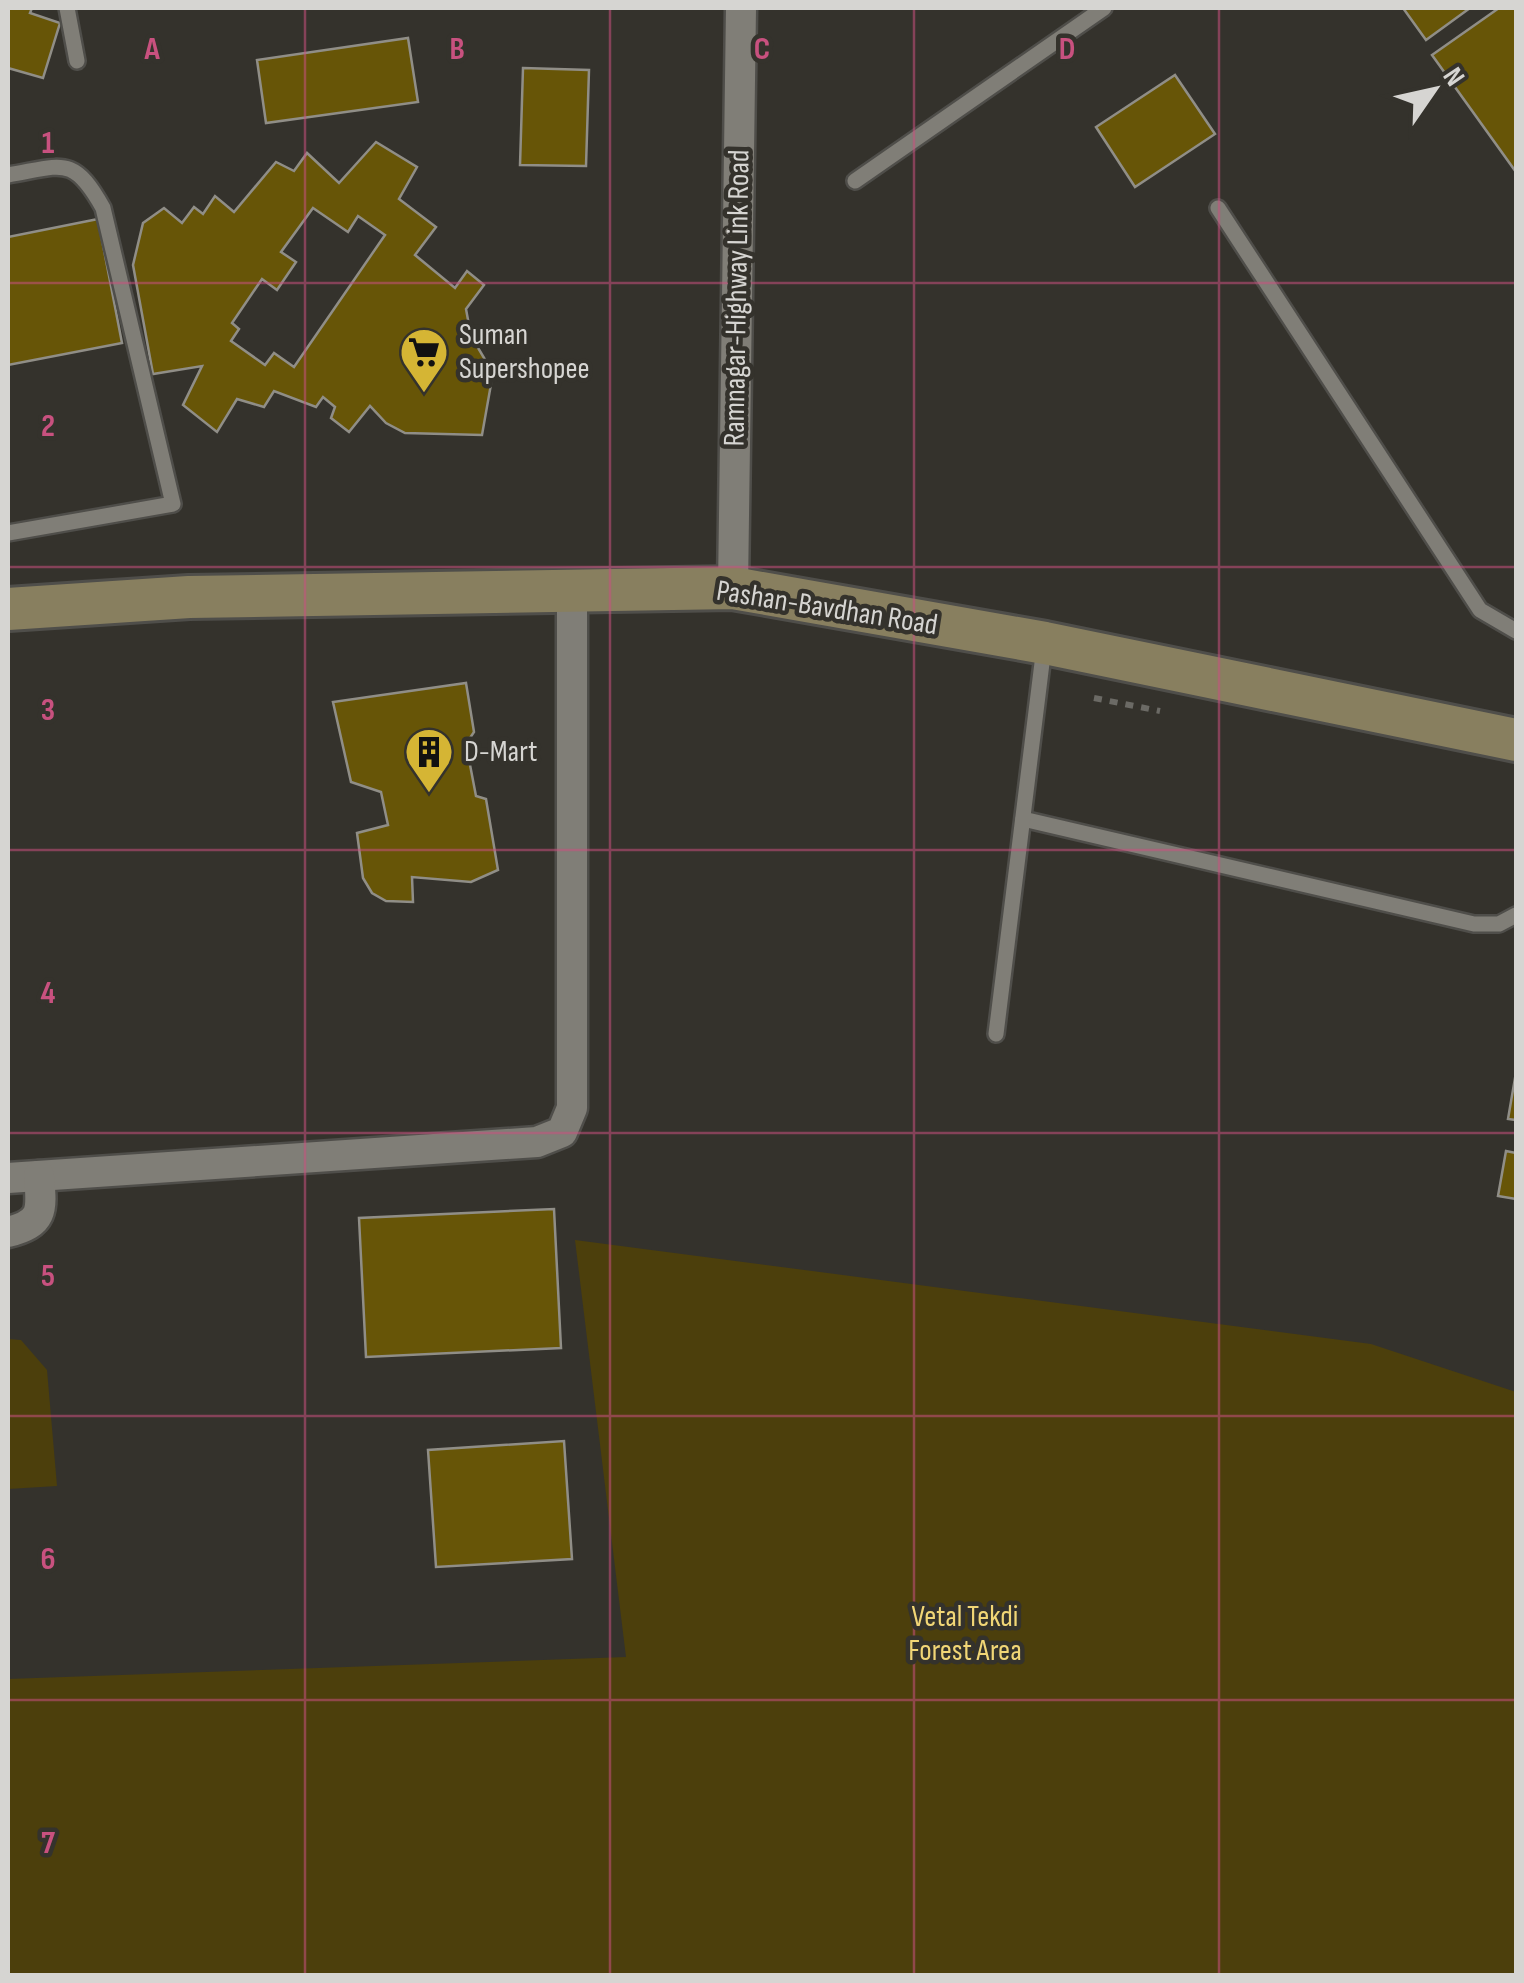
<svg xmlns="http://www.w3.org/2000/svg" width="1524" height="1983" font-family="'Sofia Sans Condensed',sans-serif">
	<rect width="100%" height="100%" fill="#34322c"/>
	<g fill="#4c3f0c">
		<path d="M575 1240 1371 1344 1516 1392V1975H8V1679L626 1657Z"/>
		<path d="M8 1339 21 1340 47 1370 57 1486 8 1489Z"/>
	</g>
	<g fill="#675507" stroke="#908e87" stroke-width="2.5" fill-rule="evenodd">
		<path d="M8 8H32L30 13 60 23 43 78 8 68Z"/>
		<path d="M1403 8H1470L1426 40Z"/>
		<path d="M1499 8H1516V172L1432 55Z"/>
		<path d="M408 38 418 102 266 123 257 60Z"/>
		<path d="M523 68 589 70 586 166 520 165Z"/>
		<path d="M1175 75 1215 134 1135 187 1096 127Z"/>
		<path d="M376 142 417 167 399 199 436 227 415 255 455 288 467 271 484 285 466 309 471 336 493 373 482 435 405 433 386 423 370 406 349 432 331 418 335 407 323 397 316 407 274 391 264 407 237 399 217 432 183 405 202 366 153 374 133 265 143 223 164 208 182 223 194 207 203 214 215 196 234 212 276 162 294 171 307 153 339 183ZM313 208 348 232 358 216 385 235 294 367 274 353 265 365 231 341 239 329 232 323 262 279 277 290 296 262 281 252Z"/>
		<path d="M98 219 122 343 8 365V237Z"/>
		<path d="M466 683 474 732 466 744 476 796 486 799 498 870 471 882 412 877 413 902 386 901 372 893 363 878 357 833 388 825 381 792 351 782 333 702Z"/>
		<path d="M1515 1078 1516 1079V1120L1508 1119Z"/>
		<path d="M1506 1151 1516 1153V1199L1498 1196Z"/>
		<path d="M554 1209 561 1348 366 1357 359 1218Z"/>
		<path d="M564 1441 572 1559 436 1567 428 1450Z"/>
	</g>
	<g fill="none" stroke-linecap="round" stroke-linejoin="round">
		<g stroke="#4f4e4a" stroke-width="20">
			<g id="service">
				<path d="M67 8 77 61"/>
				<path d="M8 175C62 166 73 154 103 208L173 504 8 533"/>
				<path d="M855 181 1104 8"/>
				<path d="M1218 208 1480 610 1516 631"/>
				<path d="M1023 819 1474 924H1499L1516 915"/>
				<path d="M996 1034 1044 647"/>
			</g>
		</g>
		<g stroke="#4f4e4a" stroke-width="35">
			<g id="minor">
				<path d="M733 588 741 8"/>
				<path d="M8 1178 537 1142 562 1132 572 1108V590"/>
				<path d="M8 1232C44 1223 42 1210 39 1176"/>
			</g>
		</g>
		<g stroke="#4f4e4a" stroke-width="48">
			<path id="secondary" d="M8 609 189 597 733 588 1045 643 1516 740"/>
		</g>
		<path stroke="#6b6a65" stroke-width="6" stroke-dasharray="8 8" stroke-linecap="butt" d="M1094 698 1160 711"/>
		<use href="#service" stroke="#807e77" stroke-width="15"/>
		<use href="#minor" stroke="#807e77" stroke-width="30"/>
		<use href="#secondary" stroke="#887f5f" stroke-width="42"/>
	</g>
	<path fill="none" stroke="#c8517f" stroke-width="2.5" stroke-opacity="0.55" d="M305 8V1976M610 8V1976M914 8V1976M1219 8V1976M8 283H1516M8 567H1516M8 850H1516M8 1133H1516M8 1416H1516M8 1700H1516"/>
	<defs>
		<g id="supermarket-pin" transform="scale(2.5)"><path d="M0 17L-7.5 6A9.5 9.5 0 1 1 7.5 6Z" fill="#d5b534" stroke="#34322c"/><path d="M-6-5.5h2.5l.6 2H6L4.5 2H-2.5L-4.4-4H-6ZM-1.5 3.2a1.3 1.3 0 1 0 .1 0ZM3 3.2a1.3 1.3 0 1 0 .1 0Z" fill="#111"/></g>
		<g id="building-pin" transform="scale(2.5)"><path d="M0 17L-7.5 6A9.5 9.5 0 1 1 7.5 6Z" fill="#d5b534" stroke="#34322c"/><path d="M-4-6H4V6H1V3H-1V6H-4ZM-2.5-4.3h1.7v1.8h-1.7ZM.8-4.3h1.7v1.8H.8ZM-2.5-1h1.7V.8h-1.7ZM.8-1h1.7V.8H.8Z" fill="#111"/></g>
	</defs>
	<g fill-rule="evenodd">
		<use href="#supermarket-pin" x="424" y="352"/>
		<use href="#building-pin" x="429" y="752"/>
	</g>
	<g text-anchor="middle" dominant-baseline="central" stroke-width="9" stroke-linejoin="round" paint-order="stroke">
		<g font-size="30" fill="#d6d5d2" stroke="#34322c">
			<text transform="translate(737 298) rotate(-89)">Ramnagar-Highway Link Road</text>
			<text transform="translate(827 608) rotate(9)">Pashan-Bavdhan Road</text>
		</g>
		<g font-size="30" fill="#d6d5d2" stroke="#34322c" text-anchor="start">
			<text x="459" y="335">Suman<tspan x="459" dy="34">Supershopee</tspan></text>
			<text x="464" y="752">D-Mart</text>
		</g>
		<g font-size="30" fill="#f1d676" stroke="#34322c">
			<text x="965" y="1617">Vetal Tekdi<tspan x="965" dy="34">Forest Area</tspan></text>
		</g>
	</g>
	<g font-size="32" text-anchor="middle" font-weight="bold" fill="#c8517f" stroke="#34322c" stroke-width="9" stroke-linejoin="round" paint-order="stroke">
		<text x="152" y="59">A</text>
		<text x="457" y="59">B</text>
		<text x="762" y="59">C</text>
		<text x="1067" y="59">D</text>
		<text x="48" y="153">1</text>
		<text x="48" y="436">2</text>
		<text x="48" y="720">3</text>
		<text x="48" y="1003">4</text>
		<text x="48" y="1286">5</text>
		<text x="48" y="1569">6</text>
		<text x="48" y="1853">7</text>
	</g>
	<rect width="1524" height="1983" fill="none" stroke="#d6d5d2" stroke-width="20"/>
	<g transform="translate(1434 90) rotate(56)" stroke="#34322c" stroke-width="8" paint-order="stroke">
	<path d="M0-8L18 38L0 25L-18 38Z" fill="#d6d5d2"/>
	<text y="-15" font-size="28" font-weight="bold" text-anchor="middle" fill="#d6d5d2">N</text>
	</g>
</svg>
